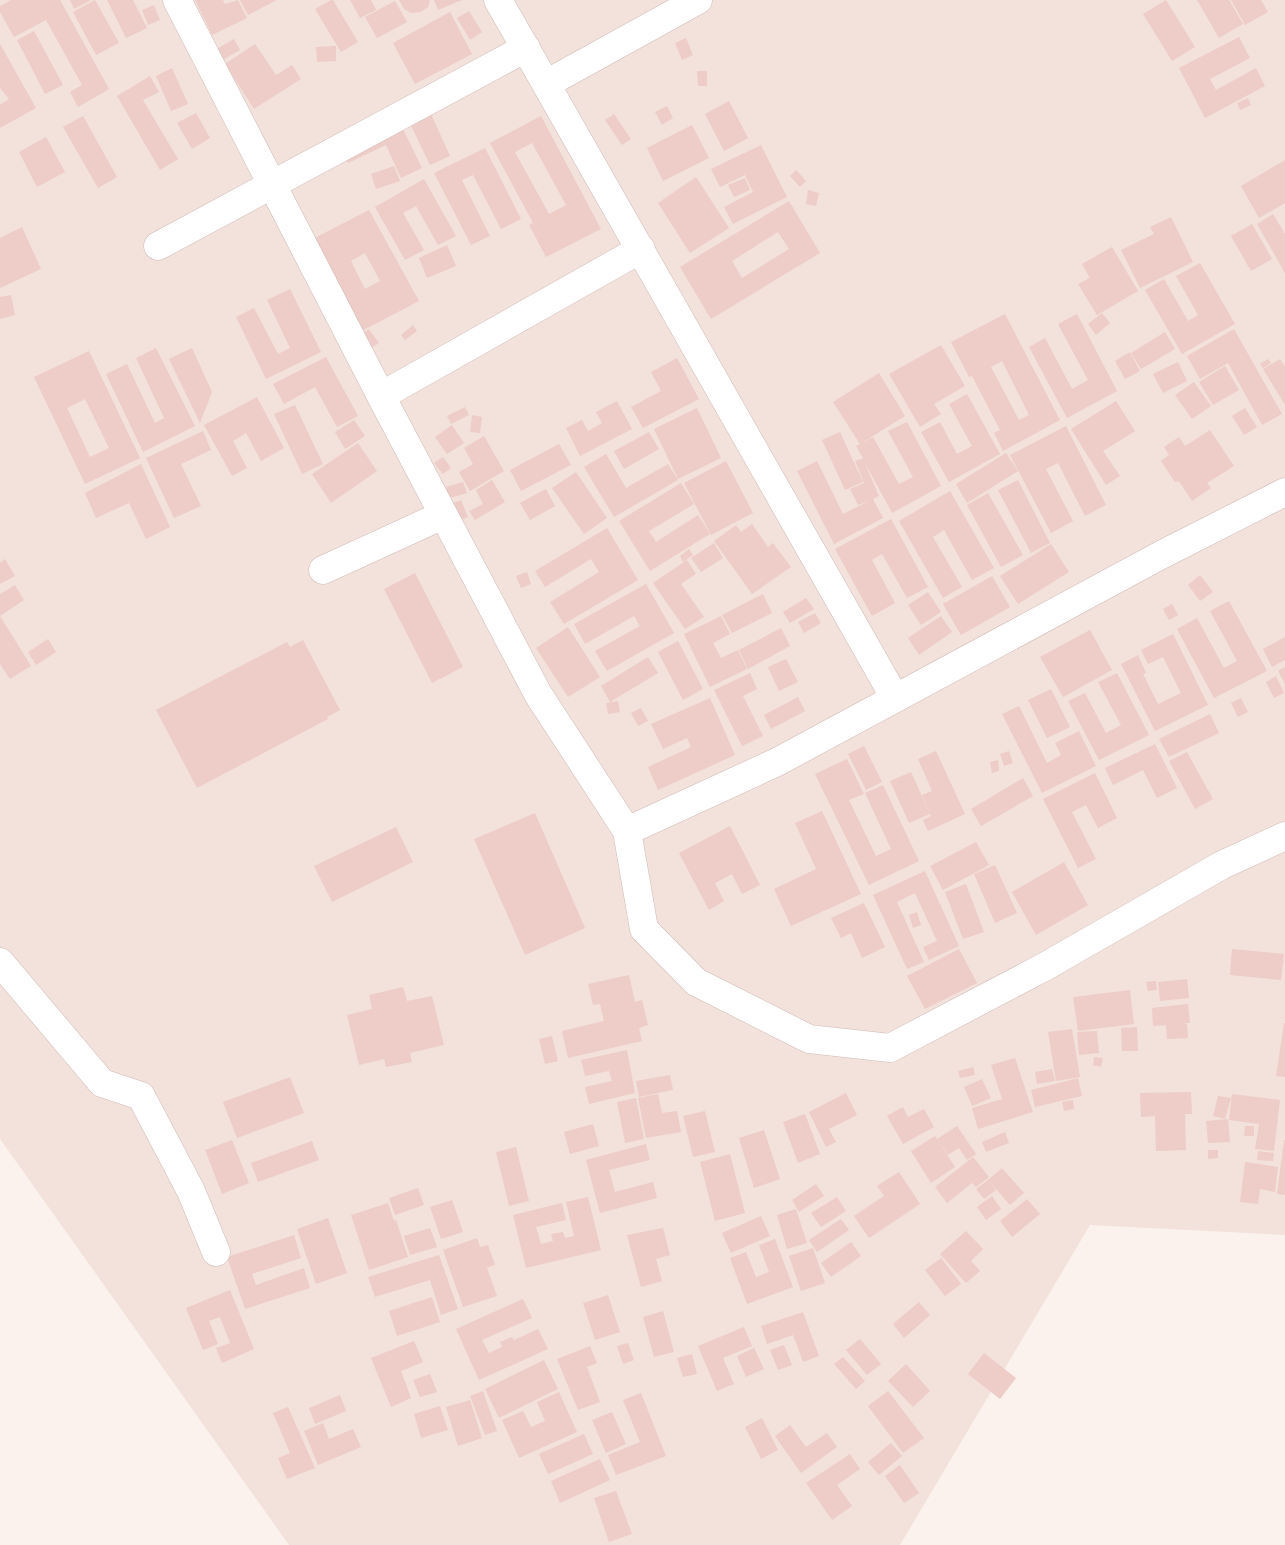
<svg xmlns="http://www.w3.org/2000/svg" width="1285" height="1545" font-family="Cabin,sans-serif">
	<rect width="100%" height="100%" fill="#fbf2ed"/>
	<path fill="#f2e2db" d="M0 0H1285V1235L1090 1225 900 1545H289L0 1139Z"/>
	<g fill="#eeccc7" fill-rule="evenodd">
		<path d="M11 0H60L109 89 78 107 70 92 82 85 46 20 14 37 0 12V6Z"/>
		<path d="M70 0H91L74 9Z"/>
		<path d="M95 0 119 43 96 55 73 12Z"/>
		<path d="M107 0H133L147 28 126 38Z"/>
		<path d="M195 0H223L225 4 238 0 247 18 212 35Z"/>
		<path d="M240 0H277L248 15Z"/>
		<path d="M331 0H333L358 42 341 52 315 9Z"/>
		<path d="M350 0H371L376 10 360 18Z"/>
		<path d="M399 0H430L428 7 421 12 411 13 404 9Z"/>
		<path d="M434 0H462L438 10Z"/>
		<path d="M1166 0 1195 47 1172 61 1143 14Z"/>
		<path d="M1197 0H1229L1243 24 1219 38Z"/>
		<path d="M1231 0H1261L1268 12 1245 25Z"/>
		<path d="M395 1 407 22 377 38 365 17Z"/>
		<path d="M154 5 160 20 148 25 142 10Z"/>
		<path d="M469 11 482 32 470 40 457 18Z"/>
		<path d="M450 12 472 54 415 84 393 43Z"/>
		<path d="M34 31 63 85 45 94 17 40Z"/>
		<path d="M1239 37 1250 58 1210 79 1216 90 1256 68 1265 86 1205 118 1179 68Z"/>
		<path d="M686 38 693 55 682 60 675 43Z"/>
		<path d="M234 39 240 50 221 61 215 50Z"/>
		<path d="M0 44 36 108 0 128V105L9 99 0 88Z"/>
		<path d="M255 44 276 75 292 65 301 79 254 109 225 64Z"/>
		<path d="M336 46V61L317 62 316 47Z"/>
		<path d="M172 68 188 104 171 111 156 76Z"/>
		<path d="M697 71H707V86H698Z"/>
		<path d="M150 76 159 92 143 100 178 159 160 170 117 96Z"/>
		<path d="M1248 98 1251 105 1240 110 1237 103Z"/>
		<path d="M729 101 748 138 724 151 705 114Z"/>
		<path d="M427 105 450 156 430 165 406 115Z"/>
		<path d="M667 106 673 118 662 125 655 112Z"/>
		<path d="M196 113 210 138 192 149 177 123Z"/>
		<path d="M614 114 631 139 622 145 605 120Z"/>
		<path d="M83 116 117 177 98 188 63 127Z"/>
		<path d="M541 116 601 229 546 257 529 225 533 223 490 143ZM532 143 566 205 549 214 515 152Z"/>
		<path d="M399 121 422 168 401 178 386 145 348 163 342 148Z"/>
		<path d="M692 125 709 158 663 181 647 148Z"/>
		<path d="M46 137 65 172 37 187 19 152Z"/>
		<path d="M761 145 787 197 733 224 724 207 753 192 745 175 720 187 711 169Z"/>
		<path d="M485 148 521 219 501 229 473 175 462 180 490 236 471 245 434 173Z"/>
		<path d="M1285 160V203L1259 218 1241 186Z"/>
		<path d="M394 166 400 181 376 189 371 174Z"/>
		<path d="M796 170 806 181 800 187 790 176Z"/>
		<path d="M696 177 729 228 690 253 658 203Z"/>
		<path d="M745 178 750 190 734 197 728 185Z"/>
		<path d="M424 179 456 236 438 245 416 206 403 213 424 250 405 260 375 207Z"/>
		<path d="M808 190 819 193 816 206 806 204Z"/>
		<path d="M789 201 820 253 711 319 680 267ZM778 232 789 249 742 278 732 261Z"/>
		<path d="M369 210 419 301 354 335 309 241ZM365 253 380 281 365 289 351 261Z"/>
		<path d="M1273 214 1285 234V273L1257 224Z"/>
		<path d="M1171 217 1193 262 1140 288 1121 250 1154 234 1150 227Z"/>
		<path d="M1252 224 1272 259 1251 271 1231 236Z"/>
		<path d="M22 227 41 269 0 288V238Z"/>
		<path d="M447 245 456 266 427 278 419 258Z"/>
		<path d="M1112 247 1138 291 1097 315 1078 284 1090 278 1082 264Z"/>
		<path d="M1200 263 1235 324 1182 354 1145 290 1164 279 1188 321 1198 315 1176 276Z"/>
		<path d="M290 289 321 352 266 379 236 317 254 308 278 354 290 348 267 300Z"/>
		<path d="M11 295 15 315 0 319V297Z"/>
		<path d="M1102 313 1110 323 1096 335 1088 324Z"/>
		<path d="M1005 314 1060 420 1003 451 994 433 1000 430 972 376 969 377 951 342ZM1002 361 1029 415 1019 420 991 367Z"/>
		<path d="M1077 314 1117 391 1067 418 1029 347 1045 338 1072 389 1088 380 1058 324Z"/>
		<path d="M413 325 417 331 405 340 401 335Z"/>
		<path d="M369 329 379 343 368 350 359 336Z"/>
		<path d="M1234 329 1282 414 1262 425 1228 363 1200 379 1187 356Z"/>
		<path d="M1165 332 1175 349 1141 369 1131 353Z"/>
		<path d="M941 345 965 386 934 404 941 414 920 427 889 374Z"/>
		<path d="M156 348 195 426 143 452 106 374 127 364 155 423 164 418 136 358Z"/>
		<path d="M192 348 212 392 200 423 169 359Z"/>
		<path d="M89 351 140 458 85 484 34 377ZM85 399 109 448 90 457 67 408Z"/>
		<path d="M1130 352 1140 371 1125 379 1115 361Z"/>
		<path d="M326 357 358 416 337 427 315 387 284 404 273 384Z"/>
		<path d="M677 358 699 399 643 428 631 407 661 391 651 372Z"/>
		<path d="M1268 359 1271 363 1263 368 1260 364Z"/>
		<path d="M1280 359 1285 367V405L1263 369Z"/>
		<path d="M1178 362 1187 381 1163 393 1153 374Z"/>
		<path d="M1225 366 1239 390 1213 405 1199 382Z"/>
		<path d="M879 373 905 416 860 444 833 402Z"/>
		<path d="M1194 382 1211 406 1192 419 1175 395Z"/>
		<path d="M967 394 1000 454 949 482 921 432 940 422 957 454 972 446 949 404Z"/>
		<path d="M257 397 284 448 261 461 246 433 233 441 247 468 232 476 204 425Z"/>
		<path d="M617 401 632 429 580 456 566 428 582 420 588 431 602 423 596 412Z"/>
		<path d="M1116 401 1135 431 1103 451 1120 476 1106 485 1071 429Z"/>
		<path d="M295 405 323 464 302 474 274 414Z"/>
		<path d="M465 407 469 415 451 424 447 416Z"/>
		<path d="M697 408 721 458 678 479 654 429Z"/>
		<path d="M1245 408 1257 427 1244 435 1232 416Z"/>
		<path d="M472 415 482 417 480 433 470 432Z"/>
		<path d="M354 420 365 436 345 449 335 432Z"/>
		<path d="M907 422 941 486 892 513 864 461 879 496 873 499 883 518 834 544 797 471 817 461 843 514 869 501 858 505 850 489 864 483 855 461 863 458 856 446 873 437 899 484 913 477 888 431Z"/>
		<path d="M452 425 464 443 447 454 435 437Z"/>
		<path d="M1066 426 1106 505 1085 516 1058 463 1046 469 1073 521 1051 533 1010 455Z"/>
		<path d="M1210 430 1234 466 1207 483 1211 488 1192 501 1179 481 1175 482 1161 461 1169 455 1164 447 1179 437 1185 446Z"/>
		<path d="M203 431 211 450 181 464 201 506 174 518 146 458Z"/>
		<path d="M649 432 659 449 624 469 614 451Z"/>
		<path d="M840 432 863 482 845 490 822 440Z"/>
		<path d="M484 436 504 471 470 491 459 472 473 464 464 448Z"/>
		<path d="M358 443 377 471 331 503 312 474Z"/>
		<path d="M559 444 571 465 521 491 510 470Z"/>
		<path d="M1006 453 1018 471 967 503 956 484Z"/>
		<path d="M606 454 626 488 668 464 678 480 614 517 584 467Z"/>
		<path d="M443 457 451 468 443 474 434 463Z"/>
		<path d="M726 461 753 513 711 535 684 483Z"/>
		<path d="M141 464 170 527 146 539 129 503 96 518 85 493Z"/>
		<path d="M576 472 607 518 584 534 552 488Z"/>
		<path d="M492 480 505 502 475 520 469 511 483 504 476 490Z"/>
		<path d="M1018 480 1050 543 1031 553 998 490Z"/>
		<path d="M463 482 467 493 443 500 440 489Z"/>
		<path d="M681 483 694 504 649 531 656 542 698 515 710 534 650 571 619 521Z"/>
		<path d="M546 489 555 506 530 520 520 503Z"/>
		<path d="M950 491 994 568 972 580 944 530 933 537 962 587 943 598 899 521Z"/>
		<path d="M988 493 1023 555 1001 567 967 505Z"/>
		<path d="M461 500 468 517 456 522 449 505Z"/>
		<path d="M891 519 928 587 907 598 882 554 872 560 895 603 872 616 835 549Z"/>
		<path d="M752 524 768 547 773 543 791 567 752 594 714 541 736 525 741 532Z"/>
		<path d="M607 528 638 580 564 624 550 602 599 572 591 559 545 587 535 571Z"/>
		<path d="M714 543 723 558 701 572 691 558Z"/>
		<path d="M1051 544 1069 572 1018 604 1000 576Z"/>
		<path d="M689 549 693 555 683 562 680 556Z"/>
		<path d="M5 559 15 576 0 584V563Z"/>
		<path d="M687 560 696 574 681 584 704 617 685 629 653 583Z"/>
		<path d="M527 572 531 584 521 588 516 576Z"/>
		<path d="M415 573 463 667 432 683 384 589Z"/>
		<path d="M1200 575 1213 592 1200 601 1188 585Z"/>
		<path d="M992 576 1010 607 961 635 943 604Z"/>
		<path d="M646 584 674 633 607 671 595 651 640 626 634 616 585 644 574 624Z"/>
		<path d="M15 585 24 600 0 616V594Z"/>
		<path d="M928 592 941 612 921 625 908 605Z"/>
		<path d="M763 594 772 613 732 633 722 615Z"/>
		<path d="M806 598 814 609 790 623 783 612Z"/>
		<path d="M1229 601 1267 671 1214 698 1177 629 1197 618 1224 668 1237 661 1210 611Z"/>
		<path d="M1172 604 1178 615 1169 620 1163 609Z"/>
		<path d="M815 613 821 623 804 633 798 622Z"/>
		<path d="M0 616 31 666 10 679 0 664Z"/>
		<path d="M721 616 730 634 713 643 721 658 738 650 747 669 710 687 684 634Z"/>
		<path d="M941 616 952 632 919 655 908 638Z"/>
		<path d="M568 627 600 677 568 697 536 648Z"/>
		<path d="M781 628 790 646 748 669 739 650Z"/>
		<path d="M1090 630 1112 670 1063 697 1040 657Z"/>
		<path d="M1173 634 1208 705 1155 731 1121 664 1138 655 1146 673 1143 674 1158 704 1181 693 1163 657 1148 664 1141 650Z"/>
		<path d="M1285 637V660L1272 667 1263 649Z"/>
		<path d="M48 639 56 652 36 665 28 652Z"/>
		<path d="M303 640 340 710 327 717 328 719 197 788 156 710 287 642 290 647Z"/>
		<path d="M678 641 703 689 683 700 658 652Z"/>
		<path d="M648 657 658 673 610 702 601 686Z"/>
		<path d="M786 659 798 682 779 691 768 667Z"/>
		<path d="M1285 667V684L1278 671Z"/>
		<path d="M750 673 757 689 743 696 763 736 742 746 714 690Z"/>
		<path d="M1117 673 1149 735 1099 760 1068 701 1085 693 1106 733 1121 725 1098 682Z"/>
		<path d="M1276 676 1284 693 1274 698 1266 682Z"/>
		<path d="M1051 689 1070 727 1047 738 1028 700Z"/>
		<path d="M798 697 805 711 771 729 764 715Z"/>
		<path d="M710 698 735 755 658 790 648 767 691 747 687 738 663 749 651 724Z"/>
		<path d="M1241 698 1248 712 1238 717 1231 703Z"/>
		<path d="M618 701 620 712 608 714 606 703Z"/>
		<path d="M1019 706 1047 763 1061 755 1055 743 1079 731 1096 766 1042 793 1002 714Z"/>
		<path d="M641 708 648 721 638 726 631 713Z"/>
		<path d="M1210 714 1219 733 1169 757 1159 739Z"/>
		<path d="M1155 744 1177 788 1157 798 1143 770 1113 785 1105 768Z"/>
		<path d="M864 746 882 782 866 790 848 754Z"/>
		<path d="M936 751 965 814 928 831 923 820 931 816 922 795 932 791 918 759Z"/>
		<path d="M1009 751 1013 763 1004 766 1000 754Z"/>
		<path d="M1187 752 1213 799 1195 809 1169 761Z"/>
		<path d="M847 759 864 794 849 800 876 856 891 849 865 793 883 785 919 861 869 885 815 774Z"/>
		<path d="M998 760 999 771 992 773 990 762Z"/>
		<path d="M911 772 930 814 909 823 890 781Z"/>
		<path d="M1095 773 1117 818 1098 828 1086 805 1072 812 1096 859 1078 868 1043 799Z"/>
		<path d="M1023 778 1033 796 981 826 971 809Z"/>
		<path d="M822 811 861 894 791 926 774 889 816 869 795 823Z"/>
		<path d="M535 813 585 928 525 955 474 839Z"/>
		<path d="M730 826 760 885 742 894 732 874 715 883 724 901 709 910 679 853Z"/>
		<path d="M396 827 413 862 332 902 314 866Z"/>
		<path d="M976 842 989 865 943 890 930 866Z"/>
		<path d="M1064 862 1088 905 1036 935 1012 892Z"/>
		<path d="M995 865 1017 913 995 923 974 874Z"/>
		<path d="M925 871 959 946 929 960 923 947 937 941 915 893 897 902 924 962 907 969 873 895Z"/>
		<path d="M966 884 984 932 963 939 945 892Z"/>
		<path d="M864 903 885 947 862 958 851 933 841 938 831 918Z"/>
		<path d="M917 912 921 925 913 928 909 915Z"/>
		<path d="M959 949 977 983 925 1009 907 976Z"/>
		<path d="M1232 949 1284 954 1281 980 1230 975Z"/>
		<path d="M629 975 635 1002 642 1000 648 1025 639 1028 642 1041 568 1058 562 1031 604 1021 600 1004 593 1005 588 984Z"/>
		<path d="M1187 979 1189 998 1160 1001 1158 982Z"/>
		<path d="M1156 981 1157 990 1148 991 1146 982Z"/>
		<path d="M403 987 407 1001 432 996 444 1045 410 1053 412 1062 386 1067 384 1059 359 1065 347 1015 372 1009 369 995Z"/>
		<path d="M1130 990 1134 1024 1078 1031 1073 997Z"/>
		<path d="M1188 1004 1190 1023 1180 1024H1187L1188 1038 1167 1039 1166 1025 1153 1026 1152 1008Z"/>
		<path d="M1284 1023H1285V1077L1276 1076Z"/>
		<path d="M1137 1027 1138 1051H1122L1121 1028Z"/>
		<path d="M1072 1029 1080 1077 1056 1081 1048 1032Z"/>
		<path d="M1097 1031 1099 1053 1079 1055 1077 1032Z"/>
		<path d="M552 1036 558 1061 545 1064 539 1039Z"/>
		<path d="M627 1050 635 1093 589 1104 585 1087 612 1081 609 1071 585 1076 581 1060Z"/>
		<path d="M1094 1057 1103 1058 1101 1067 1093 1065Z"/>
		<path d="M1015 1058 1033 1112 978 1129 972 1108 1002 1099 991 1065Z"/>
		<path d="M973 1067 975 1075 960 1078 958 1071Z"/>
		<path d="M1052 1069 1055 1081 1037 1084 1035 1072Z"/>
		<path d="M670 1075 673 1090 639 1097 636 1081Z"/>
		<path d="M290 1077 304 1113 237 1138 223 1102Z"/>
		<path d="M1078 1078 1082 1096 1035 1107 1031 1090Z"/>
		<path d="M982 1079 991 1098 972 1106 964 1087Z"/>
		<path d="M1191 1092 1192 1114H1185L1186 1150 1156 1151 1155 1116 1141 1117 1140 1093Z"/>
		<path d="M846 1093 857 1115 829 1129 836 1142 826 1147 809 1112Z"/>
		<path d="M658 1094 662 1113 677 1111 681 1132 646 1138 638 1098Z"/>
		<path d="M1232 1094 1280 1100 1274 1151 1255 1149 1259 1124 1229 1120Z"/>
		<path d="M1218 1096 1231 1098 1225 1119 1213 1116Z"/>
		<path d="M636 1098 644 1139 625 1143 617 1102Z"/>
		<path d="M1073 1100 1074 1109 1064 1111 1062 1102Z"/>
		<path d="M903 1107 908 1117 924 1109 934 1127 903 1144 887 1116Z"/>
		<path d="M705 1111 715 1152 693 1157 683 1116Z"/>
		<path d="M805 1114 820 1154 798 1163 783 1122Z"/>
		<path d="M1228 1119 1230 1142 1208 1143 1206 1121Z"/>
		<path d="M593 1124 599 1146 570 1154 564 1132Z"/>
		<path d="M957 1126 976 1154 967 1160 959 1148 948 1155 937 1139Z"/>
		<path d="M1245 1126H1254V1136H1244Z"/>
		<path d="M764 1130 780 1179 754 1188 739 1138Z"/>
		<path d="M1005 1132 1009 1143 986 1152 982 1142Z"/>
		<path d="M935 1136 955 1167 931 1183 911 1151Z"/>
		<path d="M232 1140 249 1183 222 1194 205 1150Z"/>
		<path d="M1284 1140H1285V1195L1277 1194Z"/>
		<path d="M312 1141 319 1160 258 1182 251 1163Z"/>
		<path d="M646 1144 650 1160 609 1170 615 1192 653 1182 657 1198 600 1213 586 1160Z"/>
		<path d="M516 1147 529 1201 509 1206 496 1152Z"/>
		<path d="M1208 1150H1218V1158L1208 1159Z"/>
		<path d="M1258 1151 1274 1153 1273 1161 1257 1160Z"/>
		<path d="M730 1154 745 1213 715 1221 700 1162Z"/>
		<path d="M973 1157 989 1177 976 1187 972 1183 947 1203 935 1187Z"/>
		<path d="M1245 1162 1278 1167 1275 1192 1260 1189 1258 1204 1240 1202Z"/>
		<path d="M1002 1168 1024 1193 1010 1205 988 1180Z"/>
		<path d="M899 1172 920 1204 869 1238 854 1216 884 1196 877 1186Z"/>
		<path d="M988 1180 996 1190 984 1199 976 1189Z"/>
		<path d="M816 1184 824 1196 799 1212 792 1200Z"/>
		<path d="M418 1188 424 1205 395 1215 389 1198Z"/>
		<path d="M992 1196 1001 1209 986 1220 977 1207Z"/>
		<path d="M588 1197 601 1250 526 1268 513 1215 562 1203 566 1220 536 1227 541 1244 553 1241 551 1234 563 1232 565 1238 574 1236 566 1202Z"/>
		<path d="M837 1197 846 1211 821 1227 811 1213Z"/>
		<path d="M1027 1199 1040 1214 1012 1237 1000 1221Z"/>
		<path d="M452 1200 463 1232 441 1239 430 1207Z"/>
		<path d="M388 1203 394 1221 396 1220 408 1257 369 1270 351 1215Z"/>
		<path d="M796 1209 807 1243 787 1249 777 1215Z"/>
		<path d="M761 1216 770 1236 731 1253 722 1233Z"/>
		<path d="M328 1218 347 1273 316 1284 297 1229Z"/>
		<path d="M841 1219 849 1230 817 1252 809 1240Z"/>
		<path d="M430 1228 437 1247 410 1255 404 1236Z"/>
		<path d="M663 1228 670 1255 656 1259 662 1281 641 1287 627 1235Z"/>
		<path d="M966 1231 983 1249 971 1261 980 1271 966 1283 940 1254Z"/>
		<path d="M294 1235 301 1258 252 1274 256 1285 304 1268 310 1288 245 1309 227 1257Z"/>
		<path d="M477 1238 480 1247 488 1245 495 1265 487 1268 497 1296 463 1307 443 1250Z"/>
		<path d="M775 1239 793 1287 747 1304 730 1258 746 1252 756 1277 769 1272 759 1245Z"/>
		<path d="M851 1242 861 1256 831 1277 821 1263Z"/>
		<path d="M813 1248 825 1283 801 1291 789 1256Z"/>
		<path d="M439 1255 458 1309 441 1315 430 1280 375 1297 368 1277Z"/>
		<path d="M941 1258 961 1284 945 1296 925 1270Z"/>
		<path d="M230 1290 254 1349 222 1363 216 1348 230 1343 220 1317 209 1321 218 1344 203 1350 186 1308Z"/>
		<path d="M608 1295 620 1332 595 1340 583 1303Z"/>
		<path d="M432 1297 440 1322 397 1336 389 1311Z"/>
		<path d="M523 1299 532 1318 482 1340 489 1353 502 1347 500 1342 512 1337 514 1340 538 1329 548 1349 479 1380 456 1329Z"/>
		<path d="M919 1302 930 1315 904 1338 893 1324Z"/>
		<path d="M663 1311 674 1352 654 1357 643 1317Z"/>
		<path d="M803 1312 819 1356 803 1362 793 1335 767 1344 761 1326Z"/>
		<path d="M744 1327 752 1346 723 1358 734 1384 717 1391 698 1346Z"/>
		<path d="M860 1339 881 1364 867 1375 846 1350Z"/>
		<path d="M414 1341 423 1362 401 1371 411 1398 391 1407 371 1358Z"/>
		<path d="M628 1343 634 1360 623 1364 617 1346Z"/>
		<path d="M784 1345 792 1365 778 1370 770 1350Z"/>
		<path d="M590 1346 597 1363 587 1367 600 1402 578 1410 557 1359Z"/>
		<path d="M754 1348 764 1369 746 1377 737 1356Z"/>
		<path d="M984 1353 1016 1378 1000 1399 968 1374Z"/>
		<path d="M692 1354 697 1374 683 1377 677 1358Z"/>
		<path d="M843 1357 865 1381 856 1389 834 1364Z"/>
		<path d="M544 1360 558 1389 499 1418 485 1389Z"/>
		<path d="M906 1364 930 1391 913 1407 888 1381Z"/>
		<path d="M430 1374 437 1392 420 1397 413 1380Z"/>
		<path d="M483 1391 497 1431 485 1435 470 1396Z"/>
		<path d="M888 1391 924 1438 903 1453 868 1406Z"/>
		<path d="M559 1392 577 1432 519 1458 502 1420 523 1411 531 1427 545 1421 537 1402Z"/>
		<path d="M641 1393 666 1456 616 1475 608 1455 640 1442 623 1400Z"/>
		<path d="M340 1395 346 1411 315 1424 309 1408Z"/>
		<path d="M470 1400 482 1438 458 1446 446 1407Z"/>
		<path d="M440 1406 448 1430 421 1438 414 1414Z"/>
		<path d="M288 1407 315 1468 287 1479 278 1458 290 1453 273 1413Z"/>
		<path d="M612 1412 626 1444 606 1453 592 1420Z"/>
		<path d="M762 1418 778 1450 761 1459 745 1427Z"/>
		<path d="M323 1423 329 1439 353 1429 361 1447 318 1465 304 1431Z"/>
		<path d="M790 1425 806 1447 827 1433 837 1447 801 1473 775 1436Z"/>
		<path d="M584 1434 593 1454 548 1474 539 1454Z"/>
		<path d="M891 1443 902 1456 879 1475 868 1462Z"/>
		<path d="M850 1454 860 1469 837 1485 852 1506 832 1520 806 1483Z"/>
		<path d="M600 1459 610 1480 560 1503 551 1481Z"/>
		<path d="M900 1465 919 1493 904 1503 885 1476Z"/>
		<path d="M616 1491 632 1534 609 1542 594 1498Z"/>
	</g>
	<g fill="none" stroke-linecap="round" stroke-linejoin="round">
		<g stroke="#cfbab5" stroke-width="29">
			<g id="street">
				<path d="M177 0 381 396 538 694 627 831 644 929 696 982 809 1039 890 1048 1046 966 1222 865 1285 836"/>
				<path d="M498 0 546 84 698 0"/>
				<path d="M546 84 895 698"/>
				<path d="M158 246 526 48"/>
				<path d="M381 396 641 249"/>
				<path d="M323 570 443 515"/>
				<path d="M627 831 777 762 1161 555 1285 492"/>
				<path d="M0 962 102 1083 141 1096 191 1191 216 1252"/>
			</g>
		</g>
		<use href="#street" stroke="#fff" stroke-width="28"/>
	</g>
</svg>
